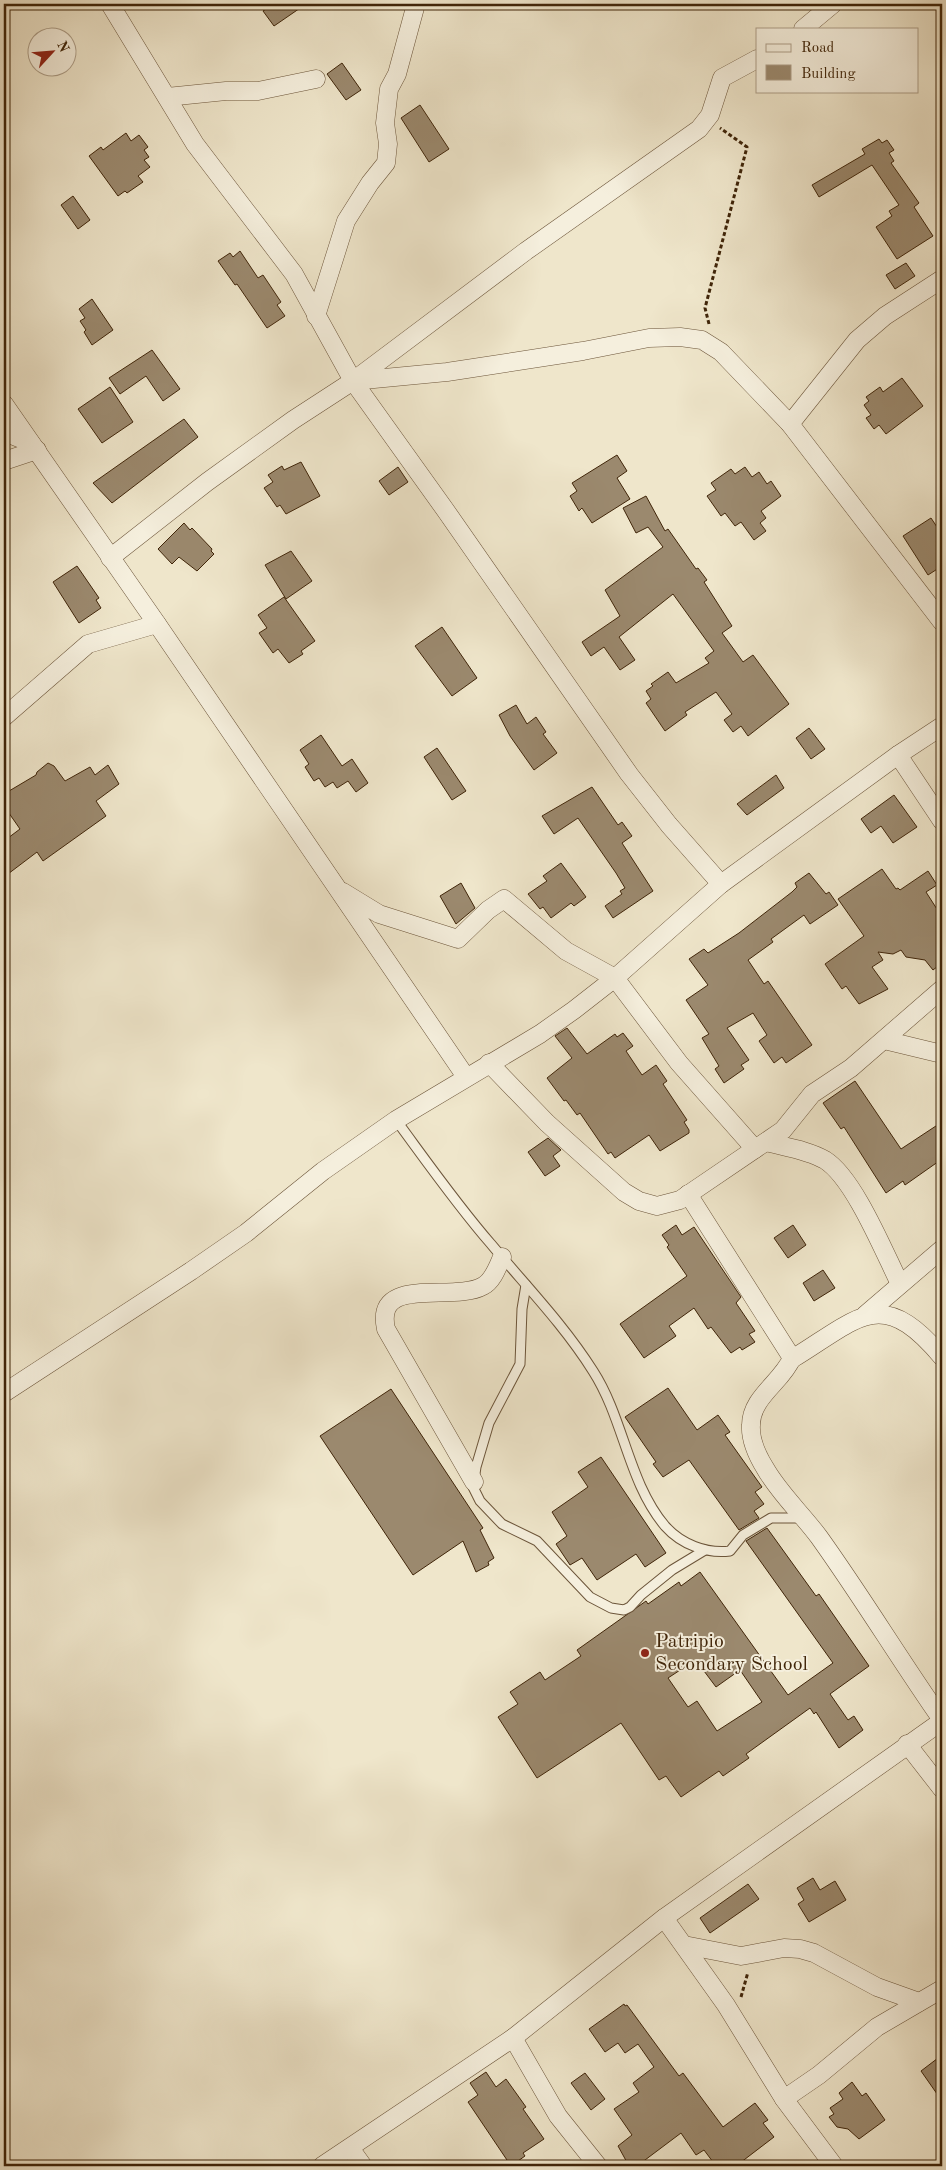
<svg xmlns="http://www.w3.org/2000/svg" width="946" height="2170" font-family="'Old Standard TT',serif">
	<rect width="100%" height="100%" fill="#efe6cb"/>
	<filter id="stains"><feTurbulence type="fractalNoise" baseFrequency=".004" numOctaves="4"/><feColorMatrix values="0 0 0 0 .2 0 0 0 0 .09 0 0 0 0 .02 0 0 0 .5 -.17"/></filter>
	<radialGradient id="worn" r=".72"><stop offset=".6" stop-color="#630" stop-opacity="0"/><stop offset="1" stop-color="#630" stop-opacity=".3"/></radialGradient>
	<g fill="#9b896e" stroke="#402509" fill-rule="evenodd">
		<path d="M274 4H306L274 26 263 11Z"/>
		<path d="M342 63 361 90 346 100 327 74Z"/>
		<path d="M420 105 449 149 429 162 401 118Z"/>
		<path d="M126 133 131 141 139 135 148 147 144 150 149 157 144 160 150 167 138 176 143 182 127 193 125 191 118 196 89 156 101 147 103 150Z"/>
		<path d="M879 139 882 143 887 140 894 150 889 153 894 161 891 163 919 203 914 207 933 236 897 259 876 227 892 216 889 211 899 205 872 165 819 197 812 185 865 154 862 149Z"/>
		<path d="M73 196 90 220 78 229 61 205Z"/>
		<path d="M240 251 258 278 263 275 281 302 277 305 285 316 267 328 237 284 235 285 218 261 230 253 233 257Z"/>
		<path d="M906 263 915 276 895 289 886 275Z"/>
		<path d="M92 299 113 330 92 345 84 332 86 330 80 321 85 318 79 309Z"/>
		<path d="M152 350 180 389 163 401 146 376 120 394 109 378Z"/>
		<path d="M902 378 923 406 886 434 879 425 874 429 866 418 871 415 864 405 869 401 866 397 880 387 883 392Z"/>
		<path d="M110 387 133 422 102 443 78 409Z"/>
		<path d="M184 419 198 437 112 503 93 483Z"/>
		<path d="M617 455 627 471 617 478 630 499 592 523 582 508 579 511 570 496 577 491 572 483Z"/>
		<path d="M301 462 320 496 286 514 280 505 277 507 264 488 273 482 268 475 282 466 284 470Z"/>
		<path d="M398 467 408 482 389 495 379 481Z"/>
		<path d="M745 467 752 477 759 472 767 484 771 481 781 496 761 511 766 518 760 523 766 531 754 540 741 522 735 526 725 513 721 516 707 496 716 490 711 483 731 469 735 474Z"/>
		<path d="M646 496 665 531 668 529 696 569 698 568 707 580 704 582 732 626 722 633 743 662 753 655 789 704 748 736 741 726 733 732 724 720 732 714 716 692 685 712 687 715 665 731 646 703 651 699 646 691 653 686 651 684 668 672 676 683 709 663 705 658 714 651 673 594 619 637 635 660 620 670 604 647 591 656 582 642 620 616 605 590 663 547 648 527 636 533 623 508Z"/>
		<path d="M931 518 939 530 937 532 942 540V566L928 575 903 536Z"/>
		<path d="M184 523 190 530 192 528 212 549 211 551 214 554 197 571 179 557 172 564 158 549Z"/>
		<path d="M291 551 312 581 286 599 265 565Z"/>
		<path d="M77 566 99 598 96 600 101 608 79 623 53 582Z"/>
		<path d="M284 597 315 641 301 651 303 654 289 663 278 649 273 653 259 633 267 628 258 615Z"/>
		<path d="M442 627 477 678 452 696 415 646Z"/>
		<path d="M516 705 527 724 536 717 546 732 543 734 557 753 534 770 510 736 499 715Z"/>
		<path d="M809 728 825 749 811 759 796 738Z"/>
		<path d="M321 735 342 766 352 759 368 783 356 792 348 781 337 788 333 782 325 787 319 778 314 781 305 767 309 764 300 750Z"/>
		<path d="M437 748 466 791 452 800 424 757Z"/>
		<path d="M48 763 54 766 65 781 90 767 95 775 108 765 119 784 96 801 106 816 43 861 37 852 4 877V841L20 829 4 806V794L36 775 37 772Z"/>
		<path d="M776 775 784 788 747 815 737 804Z"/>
		<path d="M592 787 618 825 622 822 632 836 622 843 653 891 613 918 605 906 622 894 620 891 625 888 616 873 578 818 554 834 542 816Z"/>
		<path d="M894 795 917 827 893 843 881 826 871 833 861 819Z"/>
		<path d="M561 863 586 897 574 906 571 903 551 918 543 907 540 909 528 894 547 881 543 876Z"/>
		<path d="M882 869 896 889 898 888 900 890 928 871 937 885 926 892 942 917V963L933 970 925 960 906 957 901 950 893 954 878 952 883 960 872 967 888 989 859 1004 846 986 842 989 825 964 864 936 838 899Z"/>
		<path d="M809 873 826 894 829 892 838 905 810 924 804 915 771 939 773 942 748 960 764 984 768 981 812 1045 786 1063 782 1057 774 1063 759 1041 767 1035 753 1013 727 1028 749 1060 741 1065 744 1069 724 1083 715 1069 719 1066 702 1038 709 1034 686 1000 708 985 689 959 704 949 708 953 739 933 792 892 797 887 795 883Z"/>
		<path d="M461 883 475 908 456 924 440 896Z"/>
		<path d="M567 1028 587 1054 615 1034 617 1037 623 1033 633 1046 626 1051 642 1075 656 1065 667 1081 663 1084 687 1120 684 1122 689 1130V1133L660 1151 649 1135 615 1158 611 1152 608 1154 580 1113 577 1115 566 1100 564 1101 547 1078 572 1058 555 1036Z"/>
		<path d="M855 1081 901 1149 942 1122V1159L905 1185 903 1181 886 1193 844 1127 841 1129 823 1103Z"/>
		<path d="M548 1138 561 1150 553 1156 560 1166 545 1176 528 1152Z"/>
		<path d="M676 1225 682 1235 694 1227 741 1297 736 1303 755 1331 749 1334 755 1342 742 1350 740 1347 731 1353 711 1327 708 1329 694 1308 669 1326 676 1336 644 1358 620 1324 687 1276 667 1247 669 1245 662 1235Z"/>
		<path d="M793 1225 806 1245 788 1258 774 1238Z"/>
		<path d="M823 1270 835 1288 814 1301 803 1283Z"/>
		<path d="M668 1388 697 1430 718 1415 730 1432 725 1435 762 1487 755 1492 764 1504 754 1511 759 1518 739 1530 689 1460 663 1477 653 1464 656 1462 625 1417Z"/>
		<path d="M391 1389 483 1528 480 1530 494 1558 488 1562 489 1565 476 1572 463 1541 413 1575 320 1436Z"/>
		<path d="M601 1457 666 1553 645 1567 636 1554 597 1580 582 1558 570 1565 556 1544 567 1536 552 1512 588 1487 578 1472Z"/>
		<path d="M767 1528 816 1596 819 1594 869 1666 830 1694 848 1720 854 1716 863 1730 839 1748 816 1712 814 1714 810 1708 746 1754 749 1758 723 1776 719 1771 681 1797 666 1776 659 1780 621 1723 537 1778 498 1717 518 1704 510 1692 540 1672 545 1680 581 1656 577 1650 646 1601 648 1604 679 1582 681 1586 700 1572 788 1695 833 1663 746 1541ZM694 1661 697 1664 698 1663 716 1687 740 1670 762 1702 717 1731 697 1701 688 1707 668 1678Z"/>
		<path d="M813 1878 820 1890 835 1881 846 1900 809 1922 798 1904 804 1900 797 1888Z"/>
		<path d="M748 1884 759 1899 710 1933 700 1918Z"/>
		<path d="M624 2004 625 2006 627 2005 679 2076 683 2073 723 2127 755 2103 768 2120 763 2123 774 2137 736 2166H716L704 2150 696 2155 681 2133 637 2166H629L618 2146 632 2135 614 2109 639 2092 633 2083 654 2067 638 2044 625 2053 618 2043 605 2052 589 2029Z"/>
		<path d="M942 2055V2101L921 2071Z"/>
		<path d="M486 2072 496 2087 506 2079 526 2107 523 2109 544 2139 523 2153 525 2156 511 2166 468 2102 478 2095 470 2083Z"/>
		<path d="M585 2073 605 2099 591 2110 571 2083Z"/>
		<path d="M852 2082 862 2096 866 2093 885 2120 859 2139 848 2129 837 2127 829 2117 834 2114 830 2108 843 2099 839 2093Z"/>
	</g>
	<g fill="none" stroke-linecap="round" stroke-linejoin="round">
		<g stroke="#6c553a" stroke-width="11">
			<g id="lane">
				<path d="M396 1120C427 1162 457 1205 491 1244 526 1286 564 1325 593 1371 624 1419 628 1482 665 1526 681 1544 706 1554 730 1551L743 1535 771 1518H803"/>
				<path d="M526 1285 522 1309 520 1364 489 1423 476 1467 473 1487 480 1501 502 1524 537 1541 590 1597 611 1608 624 1610 630 1607 641 1595 672 1570 705 1550"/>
			</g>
		</g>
		<g stroke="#6c553a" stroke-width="19">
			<g id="street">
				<path d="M110 4 195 144 294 274 353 381 446 511 629 774 669 825 721 884"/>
				<path d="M803 29 833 4"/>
				<path d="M167 97 226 91H258L316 79"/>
				<path d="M316 316 346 221 370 183 386 163 388 144 385 123 389 89 397 74 416 4"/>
				<path d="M353 381 526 251 699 129 710 115 722 78 757 59"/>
				<path d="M4 404 157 624 466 1077"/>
				<path d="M790 424 857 340 885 316 942 279"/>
				<path d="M4 432 31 443"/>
				<path d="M4 461 37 450"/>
				<path d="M110 558 207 482 293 420 353 381 447 372 583 351 649 338 680 337 702 340 721 352 790 424 942 622"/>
				<path d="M4 717 88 644 157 624"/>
				<path d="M898 755 942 821"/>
				<path d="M343 892 379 914 458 939 488 910 504 899 566 951 615 978 679 1063 755 1149"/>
				<path d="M884 1040 942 1054"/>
				<path d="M489 1063 547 1123 624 1192 639 1201 657 1206 680 1200 783 1130 812 1094 851 1068 942 989"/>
				<path d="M766 1142C785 1147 808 1150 825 1160 854 1178 884 1252 900 1284"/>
				<path d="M688 1194 792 1358C782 1382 751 1397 751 1425 750 1440 757 1455 765 1468 779 1493 802 1514 819 1537 862 1597 900 1660 942 1720"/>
				<path d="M865 1315 942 1249"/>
				<path d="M792 1359C858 1319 881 1284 942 1357"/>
				<path d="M4 1393 191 1271 246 1233 323 1171 396 1120 540 1034 574 1010 615 978 721 884 898 755 942 726"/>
				<path d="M474 1482 386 1329C374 1274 453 1303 483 1286 493 1281 498 1266 502 1257"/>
				<path d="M907 1744 942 1789"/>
				<path d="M664 1918 726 2005 784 2099 834 2166"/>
				<path d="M684 1945 741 1956 784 1948 800 1949 814 1953 877 1987 919 2002"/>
				<path d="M513 2038 558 2116 598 2166"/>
				<path d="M784 2099 819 2075 877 2027 942 1989"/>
				<path d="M350 2148 363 2166"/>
				<path d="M322 2166 513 2038 664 1918 942 1721"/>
			</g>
		</g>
		<g stroke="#402509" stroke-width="3" stroke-dasharray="4 2.5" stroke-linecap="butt">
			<path d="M709 324 705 308 747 147 720 128"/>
			<path d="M741 1997 748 1972"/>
		</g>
		<use href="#lane" stroke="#f5efdd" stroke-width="9"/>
		<use href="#street" stroke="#f5efdd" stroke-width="18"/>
	</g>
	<circle fill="#8f2418" stroke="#f5efdd" stroke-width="2" cx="645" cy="1653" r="5"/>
	<g text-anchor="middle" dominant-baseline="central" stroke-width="4" stroke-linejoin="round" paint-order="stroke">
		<g font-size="20" fill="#402509" stroke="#f5efdd" text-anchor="start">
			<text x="655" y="1642">Patripio<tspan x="655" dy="23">Secondary School</tspan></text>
		</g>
	</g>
	<rect width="946" height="2170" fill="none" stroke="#efe6cb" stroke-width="20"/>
	<rect x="5" y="5" width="936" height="2160" fill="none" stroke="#402509" stroke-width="2.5"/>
	<rect x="10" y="10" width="926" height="2150" fill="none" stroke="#402509"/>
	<rect x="756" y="28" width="162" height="65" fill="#f5efdd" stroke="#ad9e88"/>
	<rect x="766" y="44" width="25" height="8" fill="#f5efdd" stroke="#ad9e88"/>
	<text x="801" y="52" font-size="15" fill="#402509">Road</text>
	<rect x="766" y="65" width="25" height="15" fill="#9b896e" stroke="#ad9e88"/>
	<text x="801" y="78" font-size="15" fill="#402509">Building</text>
	<g transform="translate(52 52) rotate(64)"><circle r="24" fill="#f5efdd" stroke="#ad9e88"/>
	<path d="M0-4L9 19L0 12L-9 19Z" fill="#8f2418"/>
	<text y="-8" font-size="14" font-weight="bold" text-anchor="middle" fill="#402509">N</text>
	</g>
	<rect width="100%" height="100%" filter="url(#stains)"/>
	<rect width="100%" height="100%" fill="url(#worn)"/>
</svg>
